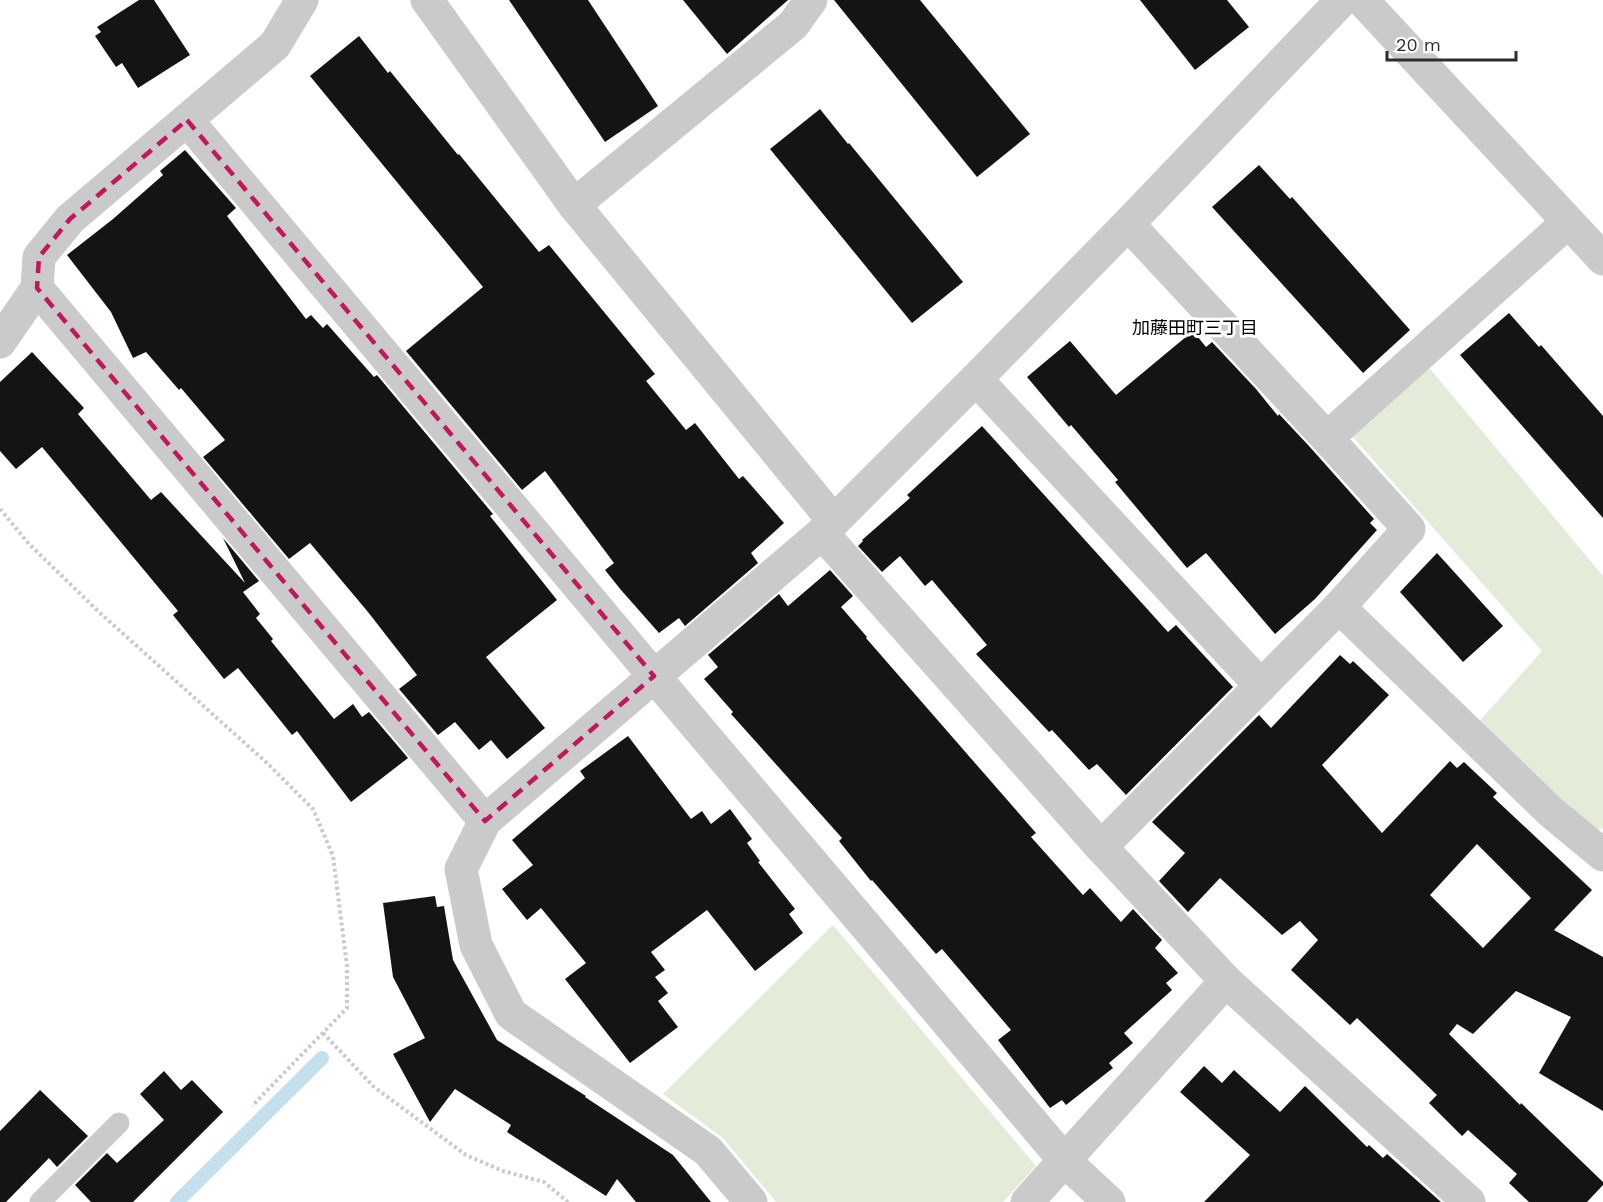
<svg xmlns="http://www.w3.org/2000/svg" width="1603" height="1202" font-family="'Work Sans','Noto Sans JP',sans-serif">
	<rect width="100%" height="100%" fill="#fff"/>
	<g fill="#e4ebd9">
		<path d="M1426 364 1603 576V828L1594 831 1476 725 1542 651 1353 437Z"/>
		<path d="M833 925 1036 1166 1003 1202H776L723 1138 663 1094Z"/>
	</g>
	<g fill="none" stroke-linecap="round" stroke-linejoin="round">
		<path stroke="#c4e0ed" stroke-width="14" d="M177 1202 322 1058"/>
	</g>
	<g fill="#141414" fill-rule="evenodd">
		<path d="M139 0H154L190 55 138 88 122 63 116 67 95 36 101 32 97 27Z"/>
		<path d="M509 0H588L658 106 605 142Z"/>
		<path d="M683 0H788L727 54Z"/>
		<path d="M834 0H920L1030 134 977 177Z"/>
		<path d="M1140 0H1227L1249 27 1195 70Z"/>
		<path d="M359 36 388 73 390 71 458 155 459 154 539 252 549 245 655 374 646 381 686 430 695 423 739 479 743 476 784 523 751 553 758 563 685 626 679 618 659 633 621 590 605 570 614 563 545 471 522 490 406 351 483 287 310 76Z"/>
		<path d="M820 109 848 144 849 143 963 282 912 323 770 149Z"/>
		<path d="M185 150 236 208 227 216 306 319 311 315 323 328 327 324 374 377 377 375 493 514 490 516 557 600 486 657 545 728 507 759 491 740 479 750 455 722 438 735 399 689 417 675 368 612 310 543 289 559 203 457 225 440 181 388 179 390 146 352 133 358 111 312 67 255 113 219 163 175 160 171Z"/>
		<path d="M1259 165 1290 199 1292 197 1410 330 1363 373 1212 207Z"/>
		<path d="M1509 313 1539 347 1541 345 1603 416V518L1460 355Z"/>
		<path d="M1193 331 1206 347 1212 342 1256 389 1278 416 1279 414 1309 446 1374 519 1370 523 1377 530 1315 599 1275 634 1206 553 1187 568 1115 482 1118 480 1071 425 1069 427 1027 377 1070 341 1116 395Z"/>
		<path d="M32 352 84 408 78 414 151 500 161 492 245 583 223 538 259 581 243 592 260 614 256 618 273 639 271 641 334 719 353 704 362 717 369 712 408 758 351 802 297 731 292 735 238 668 224 679 173 615 178 611 42 447 16 469 0 451V382Z"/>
		<path d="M982 426 1168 632 1176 625 1233 687 1126 795 1097 764 1089 770 1052 730 1049 732 976 654 987 645 932 580 925 586 900 556 882 572 858 546 863 541 862 540 910 498 907 495Z"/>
		<path d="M1437 553 1503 626 1463 662 1400 592Z"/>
		<path d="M830 570 853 596 841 607 867 637 866 638 1036 833 1031 837 1083 895 1090 888 1121 922 1133 909 1162 940 1155 948 1178 973 1166 983 1172 990 1124 1033 1133 1043 1109 1063 1113 1068 1066 1105 1062 1100 1050 1108 998 1040 1011 1030 942 949 936 954 872 880 871 881 839 841 842 838 731 714 733 712 704 679 718 667 708 655 779 594 788 606Z"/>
		<path d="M1340 655 1350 664 1353 661 1389 695 1322 765 1382 833 1450 761 1457 768 1464 762 1497 793 1493 797 1592 890 1554 930 1603 957V1111L1539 1073 1571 1017 1516 991 1473 1034 1457 1024 1449 1034 1520 1105 1521 1103 1603 1182V1185L1587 1202H1529L1509 1183 1517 1174 1468 1130 1462 1136 1429 1103 1437 1095 1357 1018 1350 1025 1291 970 1318 940 1300 921 1282 935 1220 878 1188 912 1159 881 1185 853 1152 822 1259 715 1271 728ZM1477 844 1531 898 1483 948 1430 895Z"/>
		<path d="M628 736 691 819 702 811 711 824 730 809 752 839 747 843 760 861 758 862 795 909 789 914 803 933 755 971 707 910 651 952 665 970 655 977 668 993 658 1001 678 1027 630 1063 565 979 586 963 541 908 527 920 502 889 533 865 512 840 585 778 580 771Z"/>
		<path d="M435 896 437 907 444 906 453 960 497 1040 586 1096 585 1097 673 1155 711 1202H636L617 1179 606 1196 507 1132 511 1125 455 1089 430 1122 393 1054 425 1038 393 977 383 903Z"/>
		<path d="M1204 1066 1222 1083 1234 1070 1280 1112 1305 1086 1367 1147 1369 1145 1383 1158 1387 1154 1441 1202H1204L1250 1155 1180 1092Z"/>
		<path d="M164 1071 181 1090 192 1080 223 1112 133 1202H91L75 1185 107 1153 117 1163 164 1120 140 1094Z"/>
		<path d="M40 1090 88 1136 57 1167 49 1158 6 1202H0V1131Z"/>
	</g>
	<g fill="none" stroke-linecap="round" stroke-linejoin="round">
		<g stroke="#cacaca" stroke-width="4" stroke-dasharray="3 3" stroke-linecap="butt">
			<path d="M0 509 29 544 99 612 267 763 313 809 333 856 347 966V1008L252 1106"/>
			<path d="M323 1033 374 1087 466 1155 503 1171 544 1182 568 1202"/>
		</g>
		<path stroke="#cacaca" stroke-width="21" d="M40 1202 119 1123"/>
		<g stroke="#cacaca" stroke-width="33">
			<path d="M1362 0 1603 259"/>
			<path d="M187 120 654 676 1065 1161 1109 1202"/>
			<path d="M574 205 793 25 811 0"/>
			<path d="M1128 224 1327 438"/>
			<path d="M37 288 485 821"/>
			<path d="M0 342 37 288 39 257 70 219 275 45 302 0"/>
			<path d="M976 379 1261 686"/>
			<path d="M822 533 1101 847 1226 981 1469 1202"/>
			<path d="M1339 607 1551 812 1603 855"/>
			<path d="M1101 847 1339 607 1409 529 1327 438 1568 222"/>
			<path d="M751 1202 708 1151 511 1014 476 945 461 869 485 821 822 533 976 379 1128 224 1342 0"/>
			<path d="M1027 1202 1226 981"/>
		</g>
		<path stroke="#cacaca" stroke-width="33" d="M427 0 574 205 833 520"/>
	</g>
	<path fill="none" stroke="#c2185b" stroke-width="4.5" stroke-dasharray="12 8" stroke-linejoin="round" d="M187 120 654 676 485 821 37 288 39 257 70 219Z"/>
	<g text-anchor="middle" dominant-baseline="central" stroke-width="6" stroke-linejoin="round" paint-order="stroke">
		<g font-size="18" fill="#000" stroke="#fff">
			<text x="1195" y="327">加藤田町三丁目</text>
		</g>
	</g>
	<path d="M1387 51v9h129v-9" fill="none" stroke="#2d2d2d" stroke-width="3"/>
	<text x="1396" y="51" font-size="18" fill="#2d2d2d" stroke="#ffffff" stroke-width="4.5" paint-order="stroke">20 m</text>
</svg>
